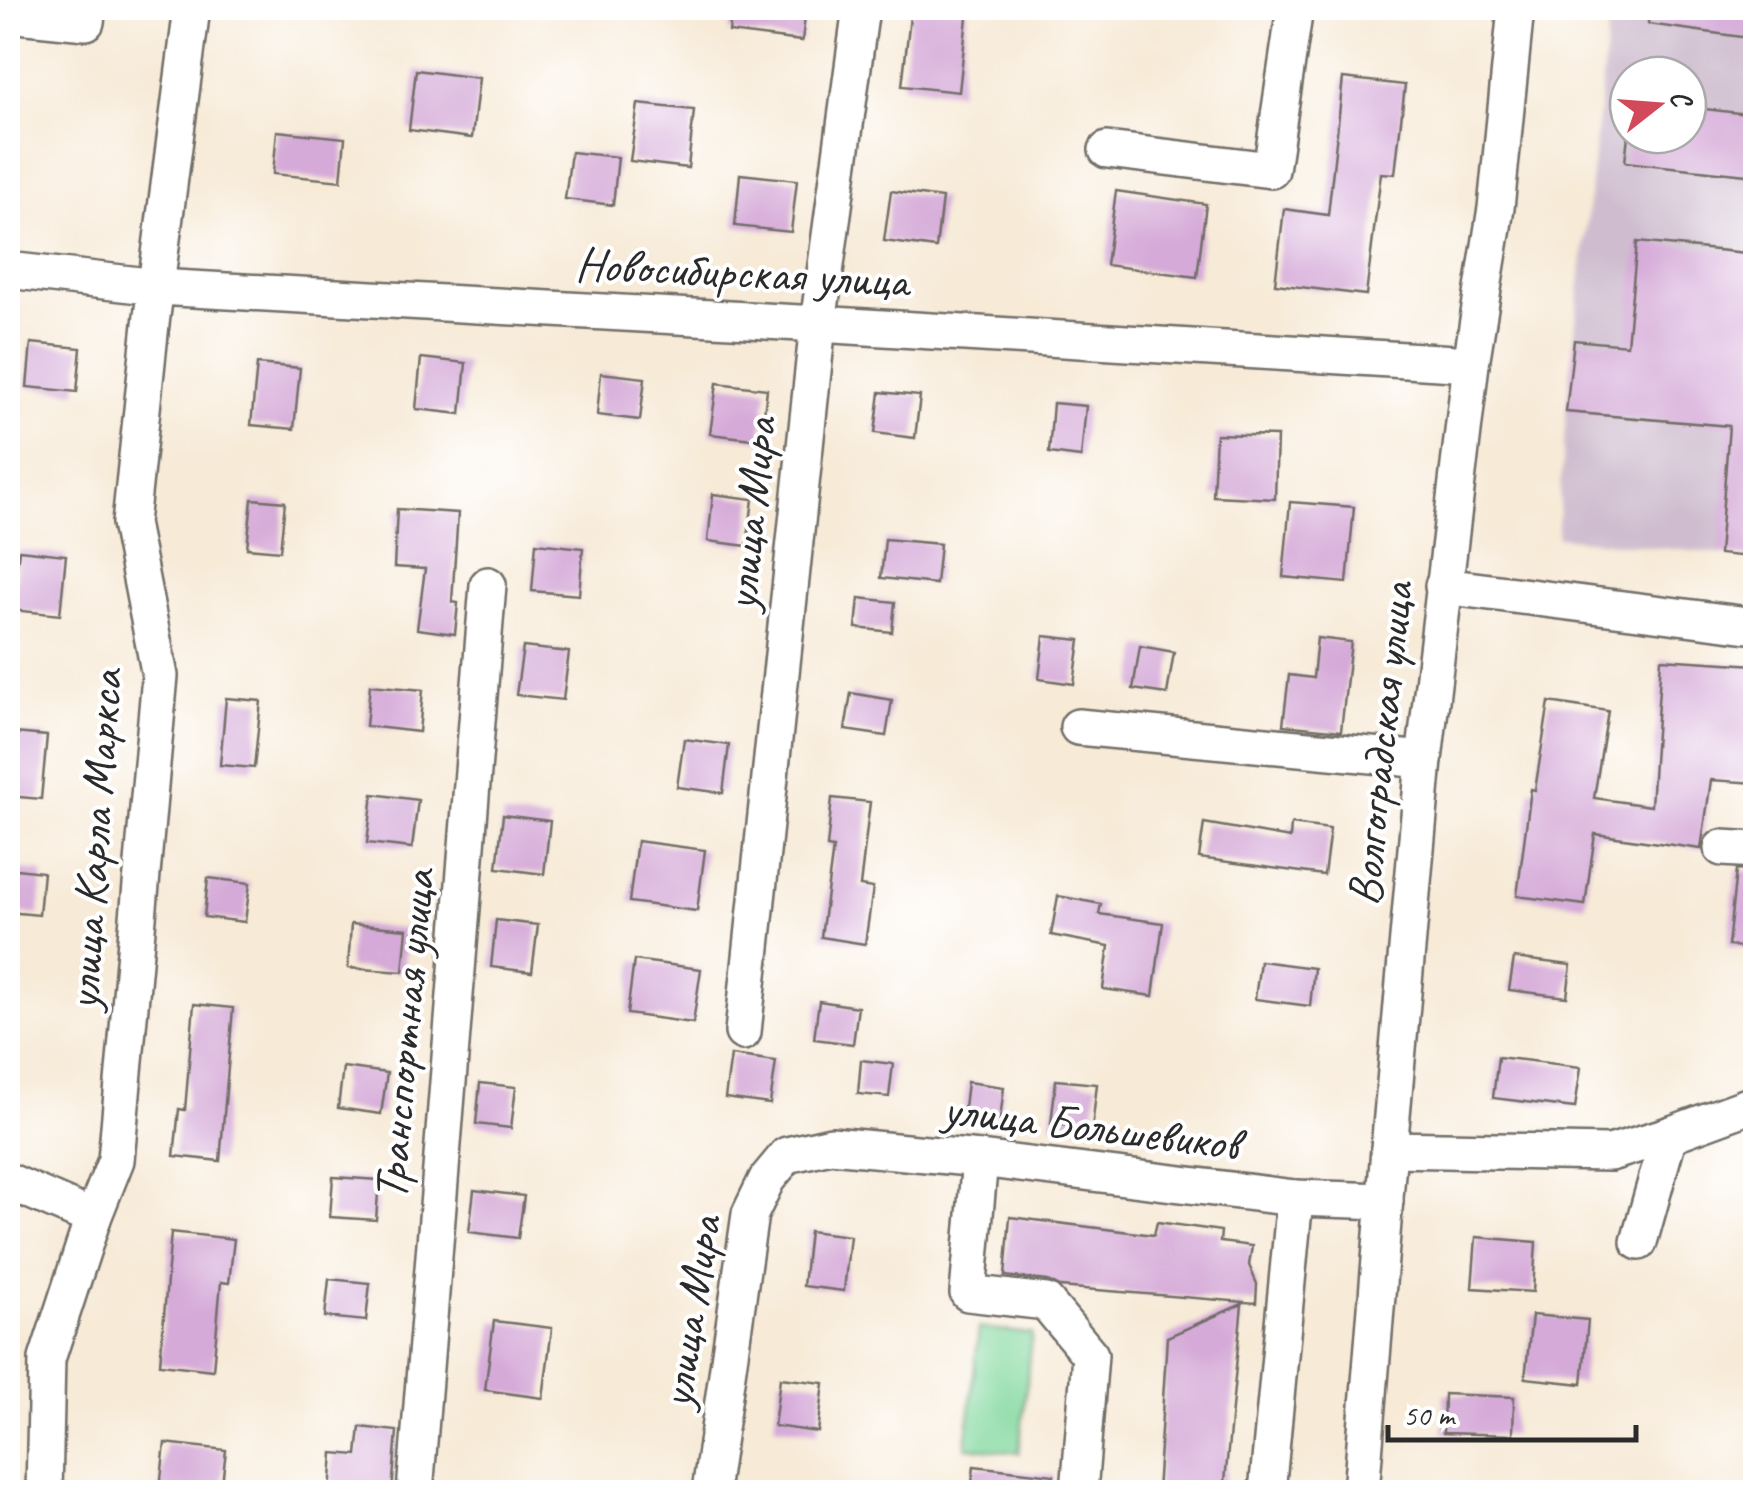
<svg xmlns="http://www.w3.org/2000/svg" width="1763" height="1500" font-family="Caveat,sans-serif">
	<rect width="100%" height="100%" fill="#fff"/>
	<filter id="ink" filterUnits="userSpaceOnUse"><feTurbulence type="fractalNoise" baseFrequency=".01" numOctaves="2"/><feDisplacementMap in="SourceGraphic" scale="20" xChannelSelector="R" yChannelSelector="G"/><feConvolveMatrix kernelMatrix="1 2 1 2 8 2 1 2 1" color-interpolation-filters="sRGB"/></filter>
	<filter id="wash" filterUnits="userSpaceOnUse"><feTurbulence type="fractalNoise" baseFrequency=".0048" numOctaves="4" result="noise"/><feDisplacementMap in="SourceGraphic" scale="40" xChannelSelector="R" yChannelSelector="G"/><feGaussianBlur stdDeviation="2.25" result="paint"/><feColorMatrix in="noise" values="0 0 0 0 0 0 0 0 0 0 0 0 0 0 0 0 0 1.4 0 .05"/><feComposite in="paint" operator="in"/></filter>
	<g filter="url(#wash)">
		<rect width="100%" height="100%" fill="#f7ead7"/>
		<path fill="#cfbdcf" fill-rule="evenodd" d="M1610 8H1755L1756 491 1749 557 1557 537 1566 412ZM1628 75H1688V135H1628Z"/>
		<path fill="#7fd79b" stroke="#558163" stroke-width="2.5" d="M979 1328 1032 1334 1019 1453 966 1447Z"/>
		<g id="blocks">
			<g fill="#d5aad8">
				<path d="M732 8H806L802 41 729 32Z"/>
				<path d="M911 8H968L959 92 902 86Z"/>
				<path d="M1649 8H1756V39L1648 24Z"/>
				<path d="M416 70 479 78 472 138 409 130Z"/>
				<path d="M1343 78 1405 85 1395 174 1381 173 1366 295 1275 284 1284 209 1328 215Z"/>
				<path d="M638 104 694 110 688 168 630 161Z"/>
				<path d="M1688 107 1756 115V176L1625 162 1628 135H1688Z"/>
				<path d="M277 131 345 138 341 181 273 174Z"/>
				<path d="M571 152 618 157 613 205 565 199Z"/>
				<path d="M740 174 797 180 791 232 735 226Z"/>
				<path d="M891 191 942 198 936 248 884 241Z"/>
				<path d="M1116 191 1206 204 1197 277 1106 265Z"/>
				<path d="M1637 242 1756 254V491L1749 557 1719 554 1729 426 1566 412 1574 340 1627 345Z"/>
				<path d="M31 343 81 348 77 392 27 387Z"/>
				<path d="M421 358 466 363 461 414 416 409Z"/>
				<path d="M257 364 300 368 294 429 251 425Z"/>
				<path d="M601 373 645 378 640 420 597 415Z"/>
				<path d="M717 383 767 389 761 440 710 434Z"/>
				<path d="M880 392 920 396 915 438 875 433Z"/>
				<path d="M1053 403 1086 406 1081 457 1049 453Z"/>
				<path d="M1216 434 1277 436 1275 499 1213 496Z"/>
				<path d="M713 494 753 499 747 546 708 541Z"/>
				<path d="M252 499 285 502 280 551 247 548Z"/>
				<path d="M1290 502 1354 507 1347 583 1283 577Z"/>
				<path d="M397 509 458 513 452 602 458 603 455 634 417 629 425 569 394 567Z"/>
				<path d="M885 539 940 544 936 584 881 578Z"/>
				<path d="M536 543 583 548 579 595 532 591Z"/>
				<path d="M19 550 66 555 60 615 12 610Z"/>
				<path d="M859 598 895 602 892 632 856 628Z"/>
				<path d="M1044 636 1080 640 1074 684 1039 679Z"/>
				<path d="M1317 638 1351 642 1341 731 1283 725 1289 675 1313 678Z"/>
				<path d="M1140 646 1174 652 1167 694 1133 689Z"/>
				<path d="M523 647 569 652 563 700 516 695Z"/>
				<path d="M1661 659 1756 665V783L1711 780 1701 849 1595 834 1585 905 1517 896 1531 789 1535 790 1549 702 1608 711 1594 798 1651 806Z"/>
				<path d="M370 685 423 690 419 732 366 726Z"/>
				<path d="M851 693 892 700 886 736 845 730Z"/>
				<path d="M226 698 261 701 254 768 220 765Z"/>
				<path d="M14 733 47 736 41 799 8 796V747L13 748Z"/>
				<path d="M684 739 729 745 723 793 677 787Z"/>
				<path d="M373 794 418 800 412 848 367 843Z"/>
				<path d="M832 798 870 802 860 886 873 888 865 944 821 937 833 848 827 847Z"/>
				<path d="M503 815 550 821 544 874 497 868Z"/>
				<path d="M1204 823 1290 838 1291 824 1330 829 1324 875 1199 858Z"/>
				<path d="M637 841 705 850 697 911 629 902Z"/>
				<path d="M8 868 43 872 39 915 8 912Z"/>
				<path d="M1736 870 1756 871V949L1728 946Z"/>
				<path d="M208 878 250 883 245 922 204 917Z"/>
				<path d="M1058 896 1101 904 1099 914 1163 923 1153 996 1103 989 1109 946 1051 935Z"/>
				<path d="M496 920 538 925 532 972 491 967Z"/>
				<path d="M351 924 407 929 403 972 348 968Z"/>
				<path d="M1514 958 1571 965 1567 997 1509 990Z"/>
				<path d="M634 960 701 969 693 1023 627 1014Z"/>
				<path d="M1260 961 1314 968 1310 1006 1255 999Z"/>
				<path d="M819 1001 858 1007 853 1044 814 1039Z"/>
				<path d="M194 1004 233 1008 220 1161 174 1156 179 1109 185 1110Z"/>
				<path d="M731 1055 776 1061 770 1104 725 1098Z"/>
				<path d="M1498 1057 1581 1067 1575 1108 1493 1098Z"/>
				<path d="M861 1060 893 1064 889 1097 858 1094Z"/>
				<path d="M343 1067 387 1073 381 1114 338 1108Z"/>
				<path d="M1056 1080 1097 1084 1092 1128 1051 1124Z"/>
				<path d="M967 1082 1004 1087 1000 1120 963 1116Z"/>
				<path d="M480 1083 516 1087 511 1128 476 1124Z"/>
				<path d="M333 1177 379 1180 376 1220 330 1217Z"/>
				<path d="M474 1190 524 1196 518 1238 469 1232Z"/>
				<path d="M1010 1217 1154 1235 1157 1222 1221 1231 1220 1242 1252 1246 1249 1265 1257 1284 1256 1303 1060 1287 1048 1281 1005 1276Z"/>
				<path d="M809 1231 850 1236 844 1291 803 1286Z"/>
				<path d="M171 1232 234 1239 229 1283 221 1282 213 1370 160 1364Z"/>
				<path d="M1476 1237 1536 1242 1533 1292 1472 1288Z"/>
				<path d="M329 1279 370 1283 366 1321 325 1317Z"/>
				<path d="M1242 1304 1224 1492H1157L1167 1337Z"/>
				<path d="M1532 1315 1588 1320 1582 1384 1525 1378Z"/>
				<path d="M494 1321 552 1328 543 1398 485 1390Z"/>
				<path d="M780 1378 824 1383 818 1432 774 1426Z"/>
				<path d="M1444 1394 1514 1397 1513 1435 1443 1433Z"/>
				<path d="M360 1427 397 1431 392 1492H330L333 1453 357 1455Z"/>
				<path d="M165 1443 226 1450 221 1492 160 1488Z"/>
				<path d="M974 1466 1054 1475 1053 1492H971Z"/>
			</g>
		</g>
	</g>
	<g filter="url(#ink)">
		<use href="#blocks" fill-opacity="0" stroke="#726e67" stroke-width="2.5"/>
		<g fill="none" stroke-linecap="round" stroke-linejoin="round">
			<g stroke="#726e67" stroke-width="40">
				<g id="minor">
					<path d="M8 14 86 22 88 8"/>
					<path d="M1107 150 1271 170 1295 8"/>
					<path d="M8 270 157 287 818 324 1471 364"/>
					<path d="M1443 586 1756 626"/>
					<path d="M1078 727 1424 760"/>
					<path d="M1722 848 1756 850"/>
					<path d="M743 1032 818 324 861 8"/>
					<path d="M1389 1149 1610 1153 1669 1135 1756 1103"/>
					<path d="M980 1159 968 1293 1046 1302 1090 1355 1079 1492"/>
					<path d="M8 1181 93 1218"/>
					<path d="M1639 1242 1669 1135"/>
					<path d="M44 1492 47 1359 93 1218 116 1160 160 676 130 523 151 324 192 8"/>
					<path d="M415 1492 488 585"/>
					<path d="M710 1492 750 1214 767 1179 787 1155 831 1145 980 1159 1295 1198 1385 1201"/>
					<path d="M1267 1492 1295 1198"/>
					<path d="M1361 1492 1389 1149 1424 760 1471 364 1496 208 1516 8"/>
				</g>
			</g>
			<use href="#minor" stroke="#fff" stroke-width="35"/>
		</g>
	</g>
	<g text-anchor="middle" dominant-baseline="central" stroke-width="8" stroke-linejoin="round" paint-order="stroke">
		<g font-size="48" fill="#2b2b2b" stroke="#fff">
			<text transform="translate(742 272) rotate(3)">Новосибирская улица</text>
			<text transform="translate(750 514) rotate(-84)">улица Мира</text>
			<text transform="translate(1380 744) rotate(-84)">Волгоградская улица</text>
			<text transform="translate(94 840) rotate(-86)">улица Карла Маркса</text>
			<text transform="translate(404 1035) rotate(-85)">Транспортная улица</text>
			<text transform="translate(1091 1126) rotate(7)">улица Большевиков</text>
			<text transform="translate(690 1312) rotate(-81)">улица Мира</text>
		</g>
	</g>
	<rect width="1763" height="1500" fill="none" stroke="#fff" stroke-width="40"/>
	<g transform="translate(1658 105) rotate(73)"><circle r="48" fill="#ffffff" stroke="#aaaaaa" stroke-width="2.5"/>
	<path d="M0-8L18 38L0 25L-18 38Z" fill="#d1495b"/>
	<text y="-15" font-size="28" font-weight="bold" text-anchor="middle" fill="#2b2b2b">С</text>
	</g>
	<path d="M1388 1425v15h248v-15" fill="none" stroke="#2b2b2b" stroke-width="5"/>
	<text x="1403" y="1425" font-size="30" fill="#2b2b2b" stroke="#ffffff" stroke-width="8" paint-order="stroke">50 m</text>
</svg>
